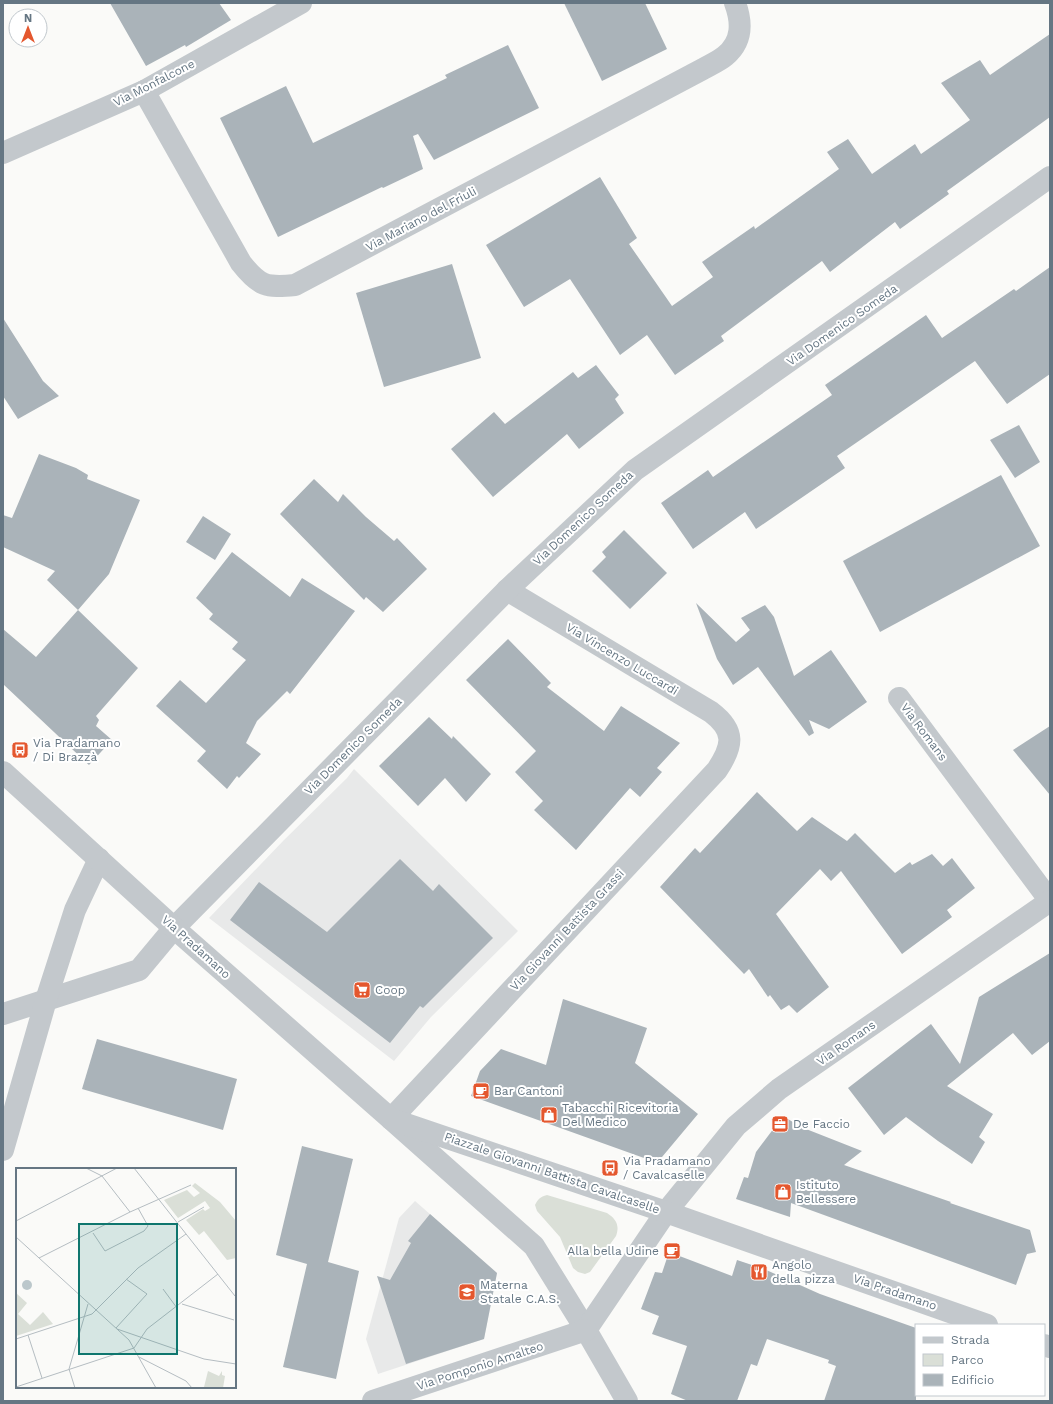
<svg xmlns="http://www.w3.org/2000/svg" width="1053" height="1404" font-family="'Work Sans',sans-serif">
	<rect width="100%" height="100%" fill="#fafaf8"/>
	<g fill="#e8e9e9">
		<path d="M354 769 518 931 431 1017 394 1061 209 918 284 840 347 778Z"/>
		<path d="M415 1201 497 1273 484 1339 378 1374 366 1339 399 1218Z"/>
	</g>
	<path fill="#dadfd7" d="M547 1195 607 1213C616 1219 620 1225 616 1236L590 1272 585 1274 578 1272 573 1268 560 1237 537 1211 535 1205C538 1199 540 1197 547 1195Z"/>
	<g fill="#aab3b9">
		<path d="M110 3H219L231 20 186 47 185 45 146 66Z"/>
		<path d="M564 3H645L667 49 602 81Z"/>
		<path d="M1050 34V117L947 191 949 194 900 229 895 222 830 272 822 261 721 336 724 341 675 375 647 335 620 355 570 279 524 307 486 245 600 177 637 238 629 244 672 306 713 277 702 262 754 226 755 229 839 169 827 152 848 139 872 174 915 144 921 154 970 120 941 83 980 60 990 75Z"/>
		<path d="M508 45 539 108 434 160 418 134 413 136 423 169 383 188 382 187 278 237 220 118 286 86 313 143 447 78 445 75Z"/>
		<path d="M452 264 481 358 384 387 356 293Z"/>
		<path d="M1050 267V374L1007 404 975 361 837 456 845 468 756 529 745 512 693 549 661 503 708 470 713 477 832 395 825 385 926 315 942 338 1014 289 1016 291Z"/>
		<path d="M3 318 43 381 59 396 18 419 3 396Z"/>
		<path d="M596 365 619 395 615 399 624 413 579 449 567 434 493 497 451 449 494 412 505 424 573 372 578 378Z"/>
		<path d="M1019 425 1040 462 1015 478 990 440Z"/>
		<path d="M39 454 76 468 88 475 87 479 140 500 109 574 78 610 47 580 55 571 3 547V515L12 518Z"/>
		<path d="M1001 475 1040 546 880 632 843 561Z"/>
		<path d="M314 479 338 502 343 494 366 517 394 541 397 538 427 569 383 612 366 597 364 600 280 514Z"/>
		<path d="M203 516 231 534 215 560 186 542Z"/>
		<path d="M624 530 667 573 630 609 592 571 606 557 602 552Z"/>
		<path d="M232 552 290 597 302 578 355 611 290 694 287 691 257 721 246 743 261 754 239 778 237 776 227 789 197 761 206 751 156 706 180 680 206 703 246 660 232 649 238 642 209 619 213 614 196 598Z"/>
		<path d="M696 603 736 642 750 630 741 618 765 605 774 617 794 676 831 650 867 702 829 729 809 720 814 733 809 736 758 667 733 685 717 659Z"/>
		<path d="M78 610 138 668 96 716 99 720 96 726 112 740 89 765 3 684V629L36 657Z"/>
		<path d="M508 639 551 683 547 687 604 731 621 706 680 743 657 768 662 772 640 797 630 788 576 850 534 810 543 801 515 772 536 751 466 680Z"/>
		<path d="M429 717 452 739 453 736 491 774 466 802 445 778 418 806 379 766Z"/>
		<path d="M1050 726V795L1013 750Z"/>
		<path d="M757 792 797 831 812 817 847 841 855 833 895 873 910 862 912 865 932 854 943 866 952 858 975 888 947 910 952 917 902 954 841 871 831 881 820 869 776 914 829 987 797 1013 789 1005 781 1010 770 995 768 997 749 969 744 974 660 887 695 848 700 853Z"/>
		<path d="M400 859 433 891 439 884 493 938 423 1008 420 1006 390 1043 230 920 259 882 327 932Z"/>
		<path d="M1050 953V1041L1032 1055 1013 1033 947 1086 993 1114 979 1137 985 1142 972 1164 938 1141 906 1117 884 1135 848 1088 931 1024 960 1064 979 997Z"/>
		<path d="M563 999 647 1028 635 1063 698 1114 662 1157 655 1159 644 1158 471 1096 480 1071 501 1049 546 1065Z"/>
		<path d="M97 1039 237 1079 223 1130 82 1089Z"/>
		<path d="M783 1116 801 1127 862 1151 844 1165 951 1202 950 1203 1030 1230 1036 1252 1027 1254 1016 1285 791 1203 790 1217 736 1199 744 1177 748 1178 756 1152Z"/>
		<path d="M302 1146 353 1159 328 1262 359 1271 336 1379 283 1367 307 1264 276 1255Z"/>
		<path d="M430 1214 497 1273 484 1339 406 1364 377 1276 390 1280 411 1243 408 1241Z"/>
		<path d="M669 1252 732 1276 737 1260 764 1269 820 1294 916 1328V1401H824L836 1366 828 1363 829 1360 767 1339 757 1366 751 1364 737 1401H688L671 1394 687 1346 652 1334 659 1316 641 1309 655 1272 662 1273Z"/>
	</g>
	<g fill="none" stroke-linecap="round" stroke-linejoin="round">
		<g stroke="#c3c8cc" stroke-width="22">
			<path d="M144 91 241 263C259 286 266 288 295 285L703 69C710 65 719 61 725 56 743 41 742 22 735 3"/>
			<path d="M3 153 144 91 301 3"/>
			<path d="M507 590 711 712C736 731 733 746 717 770L391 1119 534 1246 586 1330 627 1401"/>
			<path d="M899 698 1050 901"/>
			<path d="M3 1014 139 970 174 928 507 590 635 470 1050 177"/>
			<path d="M3 1150 46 1000 75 910 99 859"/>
			<path d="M586 1330 666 1212 736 1126 779 1089 1050 901"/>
			<path d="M373 1401 586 1330"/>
		</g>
		<g stroke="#c3c8cc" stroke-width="22">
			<path d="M3 772 174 928 391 1119 666 1212 987 1325"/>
			<path d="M1044 1345 1050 1347"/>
		</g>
	</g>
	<defs>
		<g id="bus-square" transform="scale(0.9)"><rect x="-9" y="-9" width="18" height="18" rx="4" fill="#e4572e" stroke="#fff"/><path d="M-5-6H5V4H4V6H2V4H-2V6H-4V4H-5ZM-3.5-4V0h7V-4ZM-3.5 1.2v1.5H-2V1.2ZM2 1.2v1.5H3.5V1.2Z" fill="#fff"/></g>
		<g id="supermarket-square" transform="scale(0.9)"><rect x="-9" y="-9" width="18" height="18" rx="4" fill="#e4572e" stroke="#fff"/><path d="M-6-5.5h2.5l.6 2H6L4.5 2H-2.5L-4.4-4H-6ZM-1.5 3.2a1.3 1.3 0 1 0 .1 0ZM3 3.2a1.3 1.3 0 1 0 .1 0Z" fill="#fff"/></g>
		<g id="cafe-square" transform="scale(0.9)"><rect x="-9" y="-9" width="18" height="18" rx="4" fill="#e4572e" stroke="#fff"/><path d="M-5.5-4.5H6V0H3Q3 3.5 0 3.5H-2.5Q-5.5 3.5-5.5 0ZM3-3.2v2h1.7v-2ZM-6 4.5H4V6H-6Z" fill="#fff"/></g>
		<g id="shop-square" transform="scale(0.9)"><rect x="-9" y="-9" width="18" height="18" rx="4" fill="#e4572e" stroke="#fff"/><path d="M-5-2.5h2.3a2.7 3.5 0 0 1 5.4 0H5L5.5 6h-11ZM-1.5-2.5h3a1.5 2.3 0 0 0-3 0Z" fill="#fff"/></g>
		<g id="office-square" transform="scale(0.9)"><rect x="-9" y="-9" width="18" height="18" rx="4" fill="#e4572e" stroke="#fff"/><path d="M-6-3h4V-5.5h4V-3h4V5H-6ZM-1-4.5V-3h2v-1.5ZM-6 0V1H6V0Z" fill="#fff"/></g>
		<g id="restaurant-square" transform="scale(0.9)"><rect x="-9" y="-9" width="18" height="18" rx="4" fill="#e4572e" stroke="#fff"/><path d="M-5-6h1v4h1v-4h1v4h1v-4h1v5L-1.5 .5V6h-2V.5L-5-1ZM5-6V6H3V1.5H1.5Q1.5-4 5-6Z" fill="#fff"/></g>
		<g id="school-square" transform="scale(0.9)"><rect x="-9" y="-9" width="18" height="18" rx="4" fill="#e4572e" stroke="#fff"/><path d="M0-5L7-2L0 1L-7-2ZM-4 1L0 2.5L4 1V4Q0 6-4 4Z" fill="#fff"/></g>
	</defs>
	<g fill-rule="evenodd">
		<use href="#bus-square" x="20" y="750"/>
		<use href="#supermarket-square" x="362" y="990"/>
		<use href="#cafe-square" x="481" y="1091"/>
		<use href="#shop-square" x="549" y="1115"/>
		<use href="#office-square" x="780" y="1124"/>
		<use href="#bus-square" x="610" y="1168"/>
		<use href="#shop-square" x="783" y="1192"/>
		<use href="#cafe-square" x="672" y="1251"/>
		<use href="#restaurant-square" x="759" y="1272"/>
		<use href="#school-square" x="467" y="1292"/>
	</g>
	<g text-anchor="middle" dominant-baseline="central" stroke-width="4" stroke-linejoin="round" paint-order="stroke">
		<g font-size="12" fill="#657683" stroke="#fff">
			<text transform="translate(154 83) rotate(-27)">Via Monfalcone</text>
			<text transform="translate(421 219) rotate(-28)">Via Mariano del Friuli</text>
			<text transform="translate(842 325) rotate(-35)">Via Domenico Someda</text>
			<text transform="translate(583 518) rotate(-43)">Via Domenico Someda</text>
			<text transform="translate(622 659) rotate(31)">Via Vincenzo Luccardi</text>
			<text transform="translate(924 732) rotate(53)">Via Romans</text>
			<text transform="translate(353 746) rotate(-45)">Via Domenico Someda</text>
			<text transform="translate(567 930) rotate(-47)">Via Giovanni Battista Grassi</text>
			<text transform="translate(196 947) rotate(42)">Via Pradamano</text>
			<text transform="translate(846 1043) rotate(-35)">Via Romans</text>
			<text transform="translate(552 1173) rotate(19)">Piazzale Giovanni Battista Cavalcaselle</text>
			<text transform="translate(895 1292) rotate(19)">Via Pradamano</text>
			<text transform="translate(480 1366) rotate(-18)">Via Pomponio Amalteo</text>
		</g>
		<g font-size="12" fill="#657683" stroke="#fff" text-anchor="start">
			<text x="33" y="743">Via Pradamano<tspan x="33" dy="14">/ Di Brazzà</tspan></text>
			<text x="375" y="990">Coop</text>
			<text x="494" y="1091">Bar Cantoni</text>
			<text x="562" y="1108">Tabacchi Ricevitoria<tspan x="562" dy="14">Del Medico</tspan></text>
			<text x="793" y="1124">De Faccio</text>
			<text x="623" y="1161">Via Pradamano<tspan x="623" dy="14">/ Cavalcaselle</tspan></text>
			<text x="796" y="1185">Istituto<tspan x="796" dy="14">Bellessere</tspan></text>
			<text x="659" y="1251" text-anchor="end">Alla bella Udine</text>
			<text x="772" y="1265">Angolo<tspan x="772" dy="14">della pizza</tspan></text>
			<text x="480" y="1285">Materna<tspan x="480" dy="14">Statale C.A.S.</tspan></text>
		</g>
	</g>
	<g transform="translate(16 1168)">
		<rect width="220" height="220" fill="#fafaf8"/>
		<path d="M179 15 204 34 220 53V90L211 92 188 63 183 67 170 52 187 41 189 43 194 40 189 33 162 50 148 32 171 22 178 29 184 25 176 18ZM0 125 11 135 2 146 14 157 27 144 37 156 0 168ZM192 203 203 208 206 203V207L209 208 207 220 188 219Z" fill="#dadfd7"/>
		<path d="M6 117a5 5 0 1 1 10 0a5 5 0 1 1-10 0Z" fill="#bbc7cb"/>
		<path fill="none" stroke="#b5bdc2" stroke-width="1" d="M70 0 86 8 114 44M118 0 219 128M0 53 101 0M162 54 188 39M77 65 89 83 128 63 132 58 122 40M0 69 113 172 140 220M23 90 114 44 175 17M147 121 161 140M166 136 218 152M100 160 131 126 110 111M101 161 188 191 220 196M12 167 26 210M0 171 76 146 122 100 170 66M118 180 131 161 202 106M123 189 170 213 176 220M0 219 118 180M59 220 53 201 72 136"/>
		<path fill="#0f766e" fill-opacity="0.15" stroke="#0f766e" stroke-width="2" d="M63 56H161V186H63Z"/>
		<rect width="220" height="220" fill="none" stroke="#657683" stroke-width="2"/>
	</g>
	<rect width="1053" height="1404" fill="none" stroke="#657683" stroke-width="8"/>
	<rect x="915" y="1324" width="130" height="72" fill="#ffffff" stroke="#c1c8cd"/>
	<rect x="923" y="1337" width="20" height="6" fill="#c3c8cc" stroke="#c1c8cd"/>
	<text x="951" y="1344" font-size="12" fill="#657683">Strada</text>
	<rect x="923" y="1354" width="20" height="12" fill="#dadfd7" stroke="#c1c8cd"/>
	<text x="951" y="1364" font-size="12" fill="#657683">Parco</text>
	<rect x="923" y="1374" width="20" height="12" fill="#aab3b9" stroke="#c1c8cd"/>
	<text x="951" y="1384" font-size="12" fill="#657683">Edificio</text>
	<g transform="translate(28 28)"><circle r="19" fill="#ffffff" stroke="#c1c8cd"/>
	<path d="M0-3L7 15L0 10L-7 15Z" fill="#e4572e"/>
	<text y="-6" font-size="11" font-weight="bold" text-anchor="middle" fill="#657683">N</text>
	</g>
</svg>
